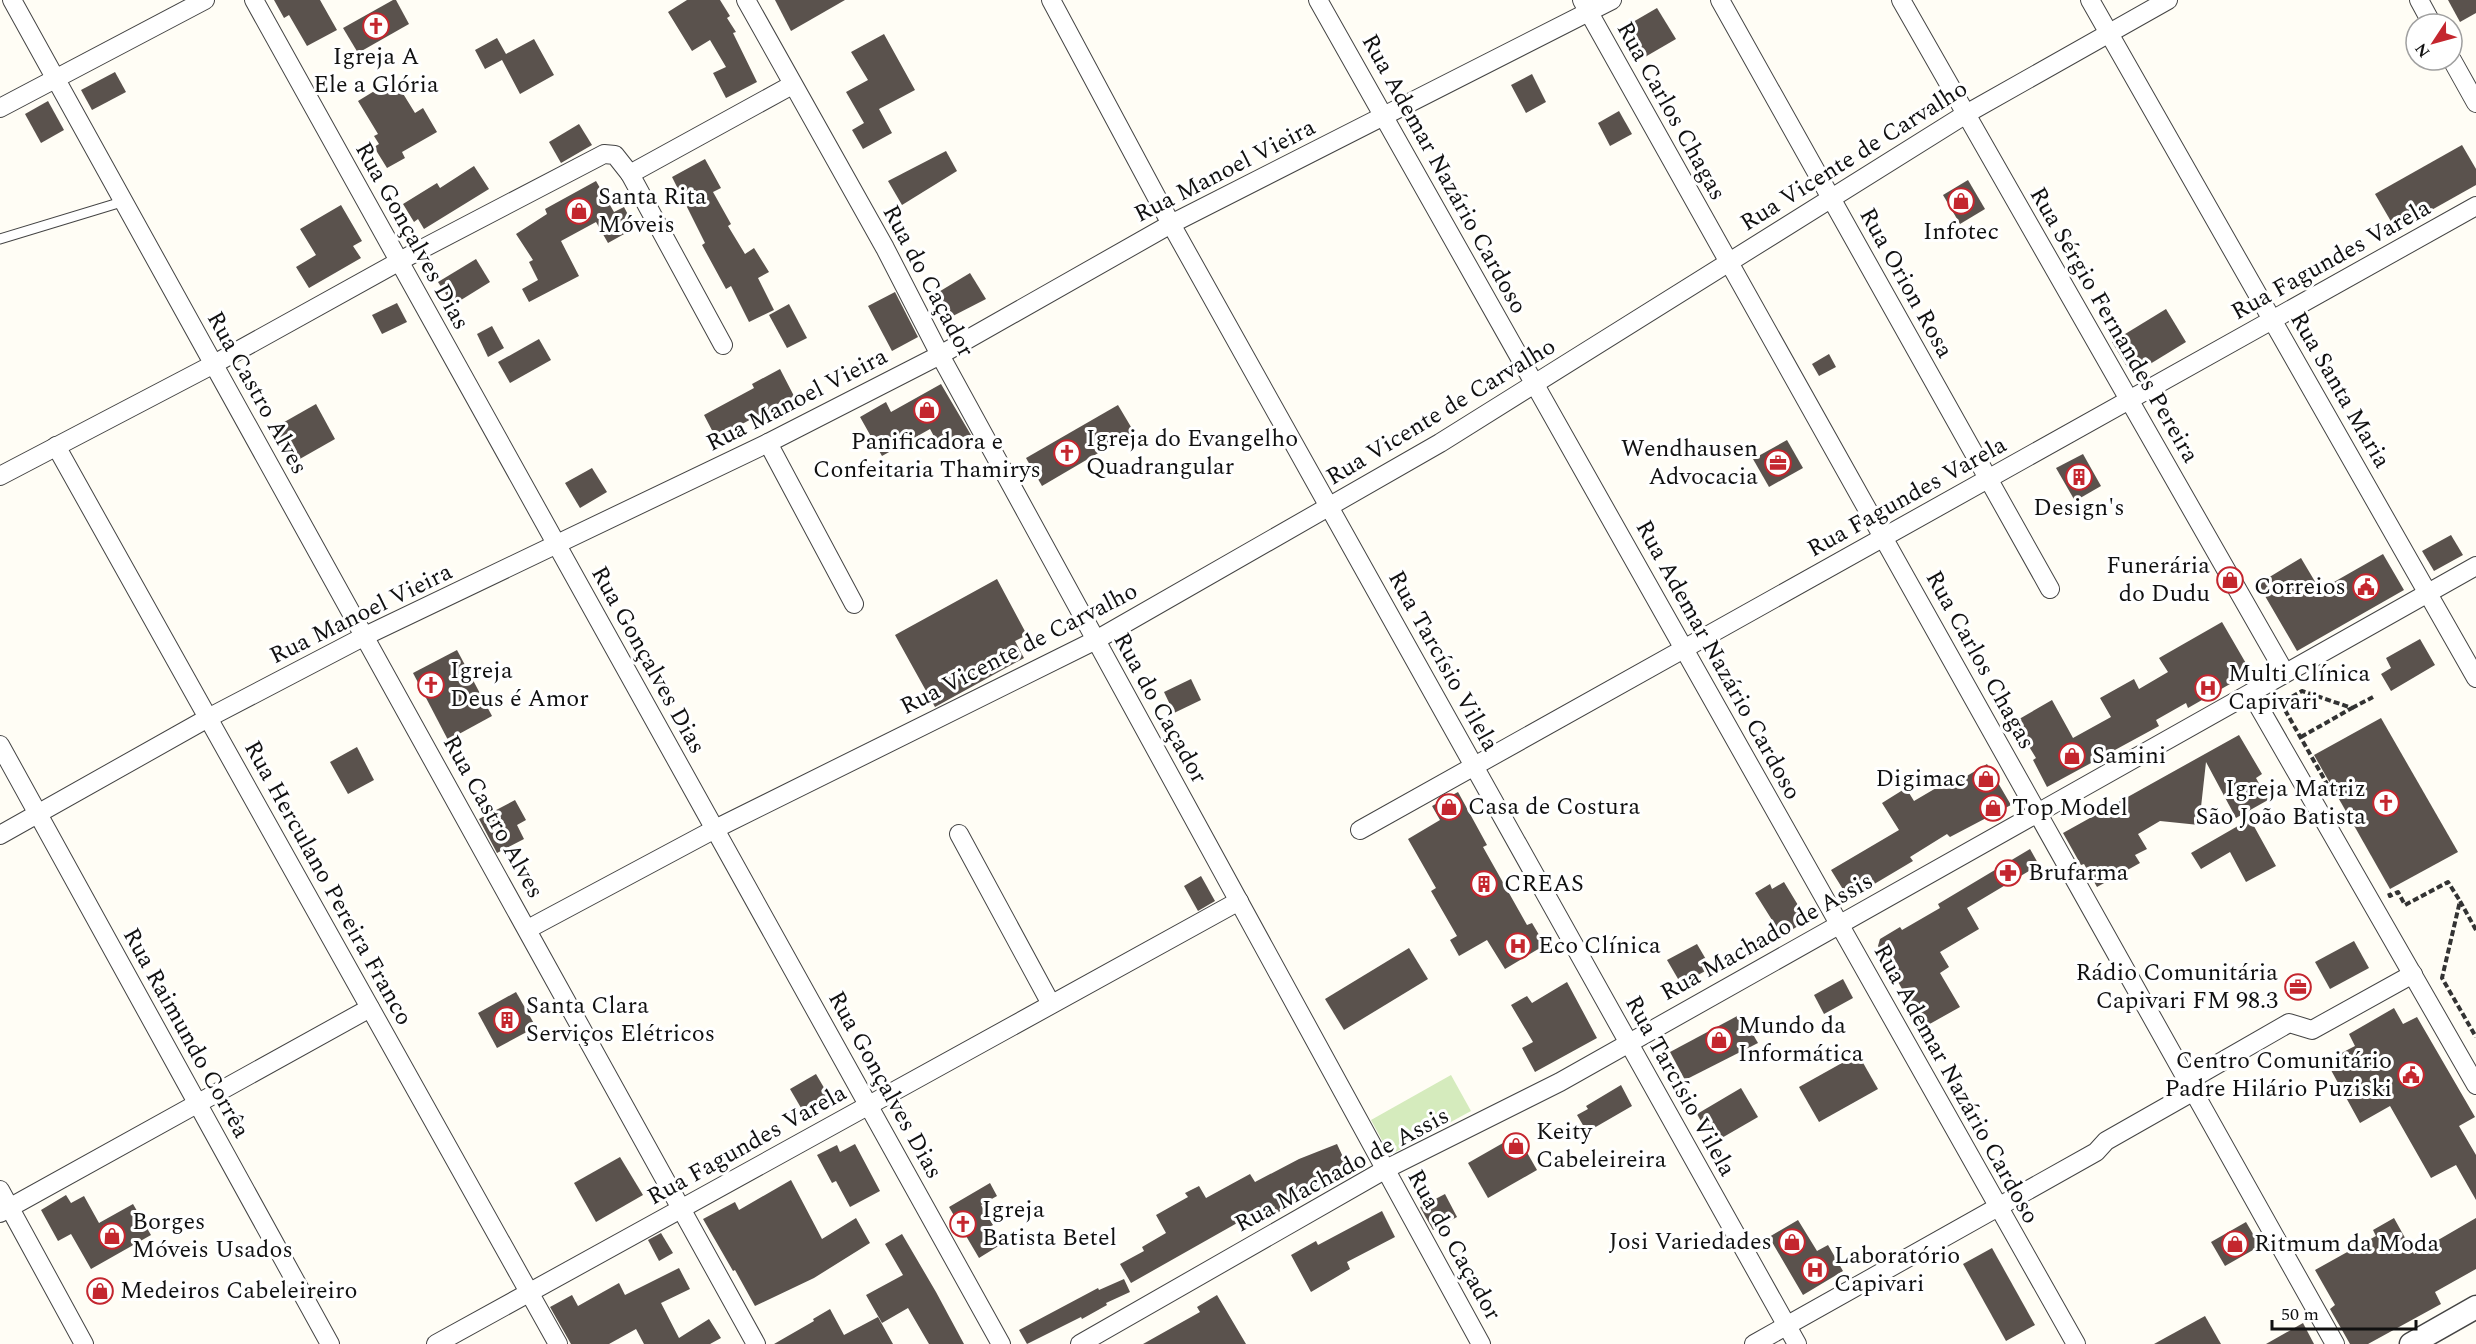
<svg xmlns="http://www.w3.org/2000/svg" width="2476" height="1344" font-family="Spectral,serif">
	<rect width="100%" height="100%" fill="#fffdf5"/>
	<path fill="#d5ebbd" d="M1451 1075 1471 1111 1390 1155 1371 1120Z"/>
	<g fill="#5a524d">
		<path d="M274 0H320L337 30 307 46 289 15 284 18Z"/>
		<path d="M393 0H396L409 24 358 53 343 28Z"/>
		<path d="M687 0H720L730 16 727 18 736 32 733 33 757 82 726 98 713 73 726 67 710 40 692 51 668 12Z"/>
		<path d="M775 0H845L791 31Z"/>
		<path d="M2448 0H2476V13L2460 22Z"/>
		<path d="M1657 8 1676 39 1645 57 1626 26Z"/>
		<path d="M884 34 915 90 879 109 892 133 863 149 852 130 864 123 846 92 868 80 851 52Z"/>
		<path d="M497 38 506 54 534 39 554 75 520 94 502 60 485 69 475 50Z"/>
		<path d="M115 72 126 92 92 110 81 90Z"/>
		<path d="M1532 74 1546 102 1526 113 1511 85Z"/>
		<path d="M394 79 415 113 423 108 437 132 402 152 405 158 387 168 374 147 379 144 374 136 378 134 358 101Z"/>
		<path d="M48 101 64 130 41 143 25 114Z"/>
		<path d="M1619 111 1632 134 1610 146 1598 123Z"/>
		<path d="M579 124 592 145 561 163 549 142Z"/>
		<path d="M2462 145 2476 169V185L2396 230 2375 194Z"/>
		<path d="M946 151 957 171 902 205 888 181Z"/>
		<path d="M705 159 721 188 713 192 731 224 728 226 745 254 754 248 769 272 758 278 774 310 749 322 731 286 726 289 702 245 705 243 672 177Z"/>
		<path d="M474 166 489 189 424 229 418 219 414 222 403 204 437 183 440 188Z"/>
		<path d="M1968 180 1985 209 1960 224 1943 195Z"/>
		<path d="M596 181 614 212 624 207 635 228 608 243 596 222 561 241 579 276 529 302 522 289 538 280 529 262 533 260 516 234 547 214 545 209Z"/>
		<path d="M341 205 362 241 353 246 361 258 309 288 296 267 316 255 300 229Z"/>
		<path d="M476 259 490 282 453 305 438 282Z"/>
		<path d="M970 273 986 299 949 318 937 293Z"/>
		<path d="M895 292 918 337 892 351 868 306Z"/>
		<path d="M397 303 407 322 382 334 372 315Z"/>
		<path d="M789 304 807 338 787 348 769 315Z"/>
		<path d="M2166 309 2186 342 2132 375 2112 342Z"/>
		<path d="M492 326 504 348 488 357 477 334Z"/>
		<path d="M539 339 551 360 510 383 498 362Z"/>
		<path d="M1829 354 1836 367 1819 376 1812 364Z"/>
		<path d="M780 369 794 396 716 438 704 415 754 388 752 384Z"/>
		<path d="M941 384 971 435 942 451 930 429 882 456 860 417 886 402 891 412Z"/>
		<path d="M316 404 335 439 291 464 272 429Z"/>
		<path d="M1118 405 1134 432 1042 486 1026 458Z"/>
		<path d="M1787 440 1803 468 1769 487 1753 459Z"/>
		<path d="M2083 454 2101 486 2075 501 2056 468Z"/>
		<path d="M592 468 607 492 580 508 565 483Z"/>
		<path d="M2451 535 2463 555 2434 571 2422 551Z"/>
		<path d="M2383 554 2404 590 2297 651 2258 584 2301 558 2320 590Z"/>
		<path d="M997 579 1027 635 1015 641 1024 658 935 707 895 635Z"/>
		<path d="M2222 622 2251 672 2188 708 2186 703 2156 720 2159 726 2047 787 2033 760 2036 758 2014 722 2052 700 2073 738 2111 717 2100 698 2134 679 2139 689 2168 672 2159 658Z"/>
		<path d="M2420 639 2435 665 2391 691 2381 674 2391 668 2386 658Z"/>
		<path d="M457 650 492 716 448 740 413 673Z"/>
		<path d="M1191 679 1201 700 1174 713 1164 692Z"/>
		<path d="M2381 718 2458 852 2390 889 2314 755Z"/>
		<path d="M2239 735 2262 774 2256 778 2268 800 2236 818 2206 762 2199 825 2160 821 2138 834 2147 849 2135 855 2140 863 2097 887 2084 864 2081 865 2063 833Z"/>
		<path d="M357 747 374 780 348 794 330 762Z"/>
		<path d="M1987 764 2011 805 1950 837 1947 834 1910 857 1913 861 1849 899 1831 870 1899 830 1882 803 1906 788 1914 801 1948 781 1950 786Z"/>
		<path d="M1458 792 1487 845 1483 847 1527 925 1532 923 1545 945 1505 969 1487 940 1459 956 1450 940 1457 936 1431 891 1436 888 1408 839 1440 820 1432 806Z"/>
		<path d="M515 800 526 820 517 825 524 839 497 853 479 819Z"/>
		<path d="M2250 819 2276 866 2246 882 2230 852 2201 869 2191 853Z"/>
		<path d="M2030 849 2039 865 1967 908 1979 929 1940 952 1949 967 1940 973 1960 1007 1919 1030 1901 999 1906 996 1878 946 1880 939 1900 927 1902 930 1940 908 1938 904Z"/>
		<path d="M1201 876 1215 901 1198 911 1184 886Z"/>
		<path d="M1784 882 1804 915 1794 920 1798 926 1782 936 1755 893 1770 884 1772 889Z"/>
		<path d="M2354 941 2369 968 2330 989 2315 962Z"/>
		<path d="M1697 944 1711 968 1681 984 1667 960Z"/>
		<path d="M1409 948 1428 979 1344 1030 1325 999Z"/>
		<path d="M1843 979 1853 998 1824 1014 1814 995Z"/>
		<path d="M1567 982 1597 1038 1535 1072 1522 1048 1533 1042 1511 1005 1527 996 1532 1003Z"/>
		<path d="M516 992 536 1027 497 1048 478 1013Z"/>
		<path d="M2394 1008 2403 1024 2417 1017 2475 1117 2459 1126 2476 1155V1200L2456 1165 2431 1178 2390 1106 2360 1123 2326 1061 2355 1046 2349 1034Z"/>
		<path d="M1741 1014 1758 1043 1685 1080 1670 1052Z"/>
		<path d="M1858 1054 1878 1089 1819 1122 1799 1087Z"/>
		<path d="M816 1074 830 1098 804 1113 790 1089Z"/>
		<path d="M1621 1085 1632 1106 1587 1132 1577 1115 1588 1109 1586 1106Z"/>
		<path d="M1741 1088 1758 1117 1713 1143 1697 1114Z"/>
		<path d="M1517 1135 1537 1170 1488 1198 1468 1163Z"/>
		<path d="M855 1144 880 1191 850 1207 836 1181 832 1183 817 1155 837 1145 840 1152Z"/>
		<path d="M1337 1144 1349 1170 1292 1197 1295 1203 1277 1213 1274 1206 1247 1221 1246 1218 1131 1283 1120 1264 1144 1251 1142 1247 1166 1233 1156 1215 1188 1197 1185 1193 1199 1186 1206 1198 1250 1174 1255 1182 1299 1159Z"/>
		<path d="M620 1157 643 1195 596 1222 574 1183Z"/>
		<path d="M791 1180 822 1239 856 1218 870 1243 814 1278 755 1306 735 1270 733 1271 703 1219 735 1202 739 1210Z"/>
		<path d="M990 1183 997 1196 981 1205 993 1225 989 1227 1000 1245 979 1258 949 1207Z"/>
		<path d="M1445 1194 1457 1217 1433 1230 1420 1207Z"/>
		<path d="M66 1195 71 1203 84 1196 99 1223 133 1204 151 1235 91 1269 71 1234 58 1241 41 1210Z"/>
		<path d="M1382 1211 1395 1237 1347 1262 1350 1269 1311 1292 1291 1255 1316 1241 1318 1245Z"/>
		<path d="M2394 1218 2414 1254 2476 1218V1269L2435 1292 2441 1304 2368 1344H2350L2330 1309 2335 1305 2315 1270 2376 1236 2373 1230Z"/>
		<path d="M1798 1220 1817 1251 1828 1245 1843 1271 1803 1295 1769 1237Z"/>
		<path d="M2246 1222 2260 1246 2225 1266 2211 1242Z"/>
		<path d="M661 1233 673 1253 659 1261 648 1240Z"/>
		<path d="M902 1234 936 1292 964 1344H929L908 1308 882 1323 866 1295 903 1275 885 1244Z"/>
		<path d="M1992 1248 2035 1325 2006 1341 1963 1264Z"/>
		<path d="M679 1268 690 1289 661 1303 679 1338 709 1319 721 1338 710 1344H644L636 1329 609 1344H571L550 1307 572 1295 578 1306 619 1283 625 1295Z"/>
		<path d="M104 1279 113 1294 97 1303 88 1288Z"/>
		<path d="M1124 1279 1130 1292 1106 1303 1107 1305 1082 1319 1081 1317 1027 1344 1019 1330 1098 1288 1099 1290Z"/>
		<path d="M1217 1295 1246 1344H1143L1200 1312 1197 1307Z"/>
		<path d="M830 1309 844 1335 878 1317 893 1344H774L814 1321 813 1319Z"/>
		<path d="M2205 1316 2221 1344H2154Z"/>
		<path d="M2303 1323 2314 1344H2266Z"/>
	</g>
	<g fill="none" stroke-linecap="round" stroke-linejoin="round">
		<g stroke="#444" stroke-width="11">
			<path id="service" d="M0 239 125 201"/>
		</g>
		<g stroke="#444" stroke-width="20">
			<g id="minor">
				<path d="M12 0 756 1344"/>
				<path d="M254 0 1001 1344"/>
				<path d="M746 0 885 248 940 355 1481 1344"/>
				<path d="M1051 0 1171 224 1797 1344"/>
				<path d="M1318 0 2076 1344"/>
				<path d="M1582 0 2335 1344"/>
				<path d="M1720 0 2050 589"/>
				<path d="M1901 0 2285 673"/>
				<path d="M2090 0 2476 678"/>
				<path d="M2419 0 2432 24"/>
				<path d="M2452 60 2476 103"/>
				<path d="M0 108 205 0"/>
				<path d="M630 174 723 345"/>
				<path d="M768 443 854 604"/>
				<path d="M56 446 558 1344"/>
				<path d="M0 476 214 364 418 251 604 154 615 155 630 174 792 85"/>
				<path d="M2251 693 2476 1085"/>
				<path d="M0 745 330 1344"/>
				<path d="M1360 830 2476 206"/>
				<path d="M959 834 1051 1004"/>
				<path d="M0 835 208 718 365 636 768 443 940 355 1171 224 1612 0"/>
				<path d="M528 929 715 829 1096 640 1440 443 1966 114 2168 0"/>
				<path d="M2188 1081 2289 1023 2312 1030 2413 974"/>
				<path d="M0 1190 84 1344"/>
				<path d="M0 1213 370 1008"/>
				<path d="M436 1344 1239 901"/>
				<path d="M1080 1344 1386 1169 1560 1082 2476 566"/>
				<path d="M1754 1344 2096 1152 2106 1141 2194 1091"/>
			</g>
		</g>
		<g stroke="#444" stroke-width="25">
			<path id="tertiary" d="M2411 1344 2476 1307"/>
		</g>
		<g stroke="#333" stroke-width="4" stroke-dasharray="6 3" stroke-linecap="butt">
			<path d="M2352 708 2373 697"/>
			<path d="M2301 737 2352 708 2302 691 2281 703 2335 798"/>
			<path d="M2389 893 2390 896 2398 892 2405 905 2448 882 2460 901"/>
			<path d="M2476 930 2460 901 2442 978 2476 1037"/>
		</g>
		<use href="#service" stroke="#fff" stroke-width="9"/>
		<use href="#minor" stroke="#fff" stroke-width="18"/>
		<use href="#tertiary" stroke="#fff" stroke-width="22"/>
	</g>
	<defs>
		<g id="church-ring" transform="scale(1.35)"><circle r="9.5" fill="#fff" stroke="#c4262e" stroke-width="1.5"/><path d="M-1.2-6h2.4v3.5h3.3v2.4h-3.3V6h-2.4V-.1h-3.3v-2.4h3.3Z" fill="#c4262e"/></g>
		<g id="shop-ring" transform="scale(1.35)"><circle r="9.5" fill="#fff" stroke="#c4262e" stroke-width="1.5"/><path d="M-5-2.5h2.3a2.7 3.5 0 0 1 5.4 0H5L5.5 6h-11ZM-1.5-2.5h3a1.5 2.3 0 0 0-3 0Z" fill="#c4262e"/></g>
		<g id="office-ring" transform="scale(1.35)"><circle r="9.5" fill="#fff" stroke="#c4262e" stroke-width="1.5"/><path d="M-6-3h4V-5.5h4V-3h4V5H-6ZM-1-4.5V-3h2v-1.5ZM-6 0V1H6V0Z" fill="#c4262e"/></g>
		<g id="building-ring" transform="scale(1.35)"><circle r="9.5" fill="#fff" stroke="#c4262e" stroke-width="1.5"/><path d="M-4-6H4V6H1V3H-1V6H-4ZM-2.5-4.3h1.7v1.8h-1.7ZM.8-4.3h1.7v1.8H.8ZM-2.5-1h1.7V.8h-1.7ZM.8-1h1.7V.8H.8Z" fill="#c4262e"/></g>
		<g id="civic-ring" transform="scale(1.35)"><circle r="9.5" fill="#fff" stroke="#c4262e" stroke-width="1.5"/><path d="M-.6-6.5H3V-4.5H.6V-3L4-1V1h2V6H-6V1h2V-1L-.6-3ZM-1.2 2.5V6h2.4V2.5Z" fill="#c4262e"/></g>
		<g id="hospital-ring" transform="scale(1.35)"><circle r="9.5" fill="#fff" stroke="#c4262e" stroke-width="1.5"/><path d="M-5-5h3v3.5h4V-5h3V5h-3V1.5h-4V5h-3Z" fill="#c4262e"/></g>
		<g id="pharmacy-ring" transform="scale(1.35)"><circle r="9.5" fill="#fff" stroke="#c4262e" stroke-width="1.5"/><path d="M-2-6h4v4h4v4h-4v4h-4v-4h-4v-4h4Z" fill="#c4262e"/></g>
	</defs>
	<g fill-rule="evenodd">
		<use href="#church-ring" x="376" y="26"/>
		<use href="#shop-ring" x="1961" y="201"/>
		<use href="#shop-ring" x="579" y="211"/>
		<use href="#shop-ring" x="927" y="410"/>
		<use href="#church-ring" x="1067" y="453"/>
		<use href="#office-ring" x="1778" y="463"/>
		<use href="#building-ring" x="2079" y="477"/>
		<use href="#shop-ring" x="2230" y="580"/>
		<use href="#civic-ring" x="2366" y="587"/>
		<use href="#church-ring" x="431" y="685"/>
		<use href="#hospital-ring" x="2208" y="688"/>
		<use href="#shop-ring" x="2072" y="756"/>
		<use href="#shop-ring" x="1986" y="779"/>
		<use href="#church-ring" x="2386" y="803"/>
		<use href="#shop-ring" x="1449" y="807"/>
		<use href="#shop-ring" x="1993" y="808"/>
		<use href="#pharmacy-ring" x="2008" y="873"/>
		<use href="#building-ring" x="1484" y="884"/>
		<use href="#hospital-ring" x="1518" y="946"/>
		<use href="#office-ring" x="2298" y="987"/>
		<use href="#building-ring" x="507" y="1020"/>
		<use href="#shop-ring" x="1719" y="1040"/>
		<use href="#civic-ring" x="2411" y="1075"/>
		<use href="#shop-ring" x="1516" y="1146"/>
		<use href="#church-ring" x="963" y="1224"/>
		<use href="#shop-ring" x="112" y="1236"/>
		<use href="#shop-ring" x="1792" y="1242"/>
		<use href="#shop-ring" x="2235" y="1244"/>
		<use href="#hospital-ring" x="1815" y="1270"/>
		<use href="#shop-ring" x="100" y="1291"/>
	</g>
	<g text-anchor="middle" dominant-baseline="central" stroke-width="6" stroke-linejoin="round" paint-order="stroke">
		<g font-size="24" fill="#111" stroke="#fff" text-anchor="start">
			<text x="376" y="57" text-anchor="middle">Igreja A<tspan x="376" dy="28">Ele a Glória</tspan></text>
			<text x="598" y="197">Santa Rita<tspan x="598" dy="28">Móveis</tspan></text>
			<text x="1961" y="232" text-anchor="middle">Infotec</text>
			<text x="1086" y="439">Igreja do Evangelho<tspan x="1086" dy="28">Quadrangular</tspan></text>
			<text x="927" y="442" text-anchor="middle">Panificadora e<tspan x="927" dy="28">Confeitaria Thamirys</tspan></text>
			<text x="1758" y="449" text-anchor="end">Wendhausen<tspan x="1758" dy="28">Advocacia</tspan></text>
			<text x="2079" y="508" text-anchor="middle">Design's</text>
			<text x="2210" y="566" text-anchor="end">Funerária<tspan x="2210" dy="28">do Dudu</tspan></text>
			<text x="2346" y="587" text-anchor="end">Correios</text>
			<text x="450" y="671">Igreja<tspan x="450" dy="28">Deus é Amor</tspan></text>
			<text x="2228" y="674">Multi Clínica<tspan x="2228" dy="28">Capivari</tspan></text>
			<text x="2092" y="756">Samini</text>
			<text x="1966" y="779" text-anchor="end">Digimac</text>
			<text x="2366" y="789" text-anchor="end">Igreja Matriz<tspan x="2366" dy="28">São João Batista</tspan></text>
			<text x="1468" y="807">Casa de Costura</text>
			<text x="2012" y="808">Top Model</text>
			<text x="2028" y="873">Brufarma</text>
			<text x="1504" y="884">CREAS</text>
			<text x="1538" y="946">Eco Clínica</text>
			<text x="2278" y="973" text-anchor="end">Rádio Comunitária<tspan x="2278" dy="28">Capivari FM 98.3</tspan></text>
			<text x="526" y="1006">Santa Clara<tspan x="526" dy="28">Serviços Elétricos</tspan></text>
			<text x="1738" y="1026">Mundo da<tspan x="1738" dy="28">Informática</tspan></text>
			<text x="2392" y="1061" text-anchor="end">Centro Comunitário<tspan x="2392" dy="28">Padre Hilário Puziski</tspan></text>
			<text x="1536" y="1132">Keity<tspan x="1536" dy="28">Cabeleireira</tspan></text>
			<text x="982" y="1210">Igreja<tspan x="982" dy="28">Batista Betel</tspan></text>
			<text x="132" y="1222">Borges<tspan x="132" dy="28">Móveis Usados</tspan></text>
			<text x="1772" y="1242" text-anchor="end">Josi Variedades</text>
			<text x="2254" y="1244">Ritmum da Moda</text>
			<text x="1834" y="1256">Laboratório<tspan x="1834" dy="28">Capivari</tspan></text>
			<text x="120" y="1291">Medeiros Cabeleireiro</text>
		</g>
		<g font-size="24" fill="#111" stroke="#fff">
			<text transform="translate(1671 111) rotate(61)">Rua Carlos Chagas</text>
			<text transform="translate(1854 156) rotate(-32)">Rua Vicente de Carvalho</text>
			<text transform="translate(1225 171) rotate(-27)">Rua Manoel Vieira</text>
			<text transform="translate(1444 174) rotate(61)">Rua Ademar Nazário Cardoso</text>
			<text transform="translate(412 236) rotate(61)">Rua Gonçalves Dias</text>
			<text transform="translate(2331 260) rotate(-29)">Rua Fagundes Varela</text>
			<text transform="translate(928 281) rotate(62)">Rua do Caçador</text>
			<text transform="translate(1906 283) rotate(61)">Rua Orion Rosa</text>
			<text transform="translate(2114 325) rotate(60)">Rua Sérgio Fernandes Pereira</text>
			<text transform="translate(2340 390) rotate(60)">Rua Santa Maria</text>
			<text transform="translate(257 393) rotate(61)">Rua Castro Alves</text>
			<text transform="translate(797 400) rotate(-27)">Rua Manoel Vieira</text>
			<text transform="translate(1441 412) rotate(-31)">Rua Vicente de Carvalho</text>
			<text transform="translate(1907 497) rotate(-29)">Rua Fagundes Varela</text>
			<text transform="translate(361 614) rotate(-26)">Rua Manoel Vieira</text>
			<text transform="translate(1019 649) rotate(-27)">Rua Vicente de Carvalho</text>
			<text transform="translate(648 660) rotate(61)">Rua Gonçalves Dias</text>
			<text transform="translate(1718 660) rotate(61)">Rua Ademar Nazário Cardoso</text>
			<text transform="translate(1980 660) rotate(61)">Rua Carlos Chagas</text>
			<text transform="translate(1443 661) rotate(61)">Rua Tarcísio Vilela</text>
			<text transform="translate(1160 708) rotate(61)">Rua do Caçador</text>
			<text transform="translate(493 817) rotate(61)">Rua Castro Alves</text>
			<text transform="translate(328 883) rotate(61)">Rua Herculano Pereira Franco</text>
			<text transform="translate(1767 937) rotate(-29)">Rua Machado de Assis</text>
			<text transform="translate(186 1033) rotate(61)">Rua Raimundo Corrêa</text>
			<text transform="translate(1956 1084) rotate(61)">Rua Ademar Nazário Cardoso</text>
			<text transform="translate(885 1085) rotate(61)">Rua Gonçalves Dias</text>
			<text transform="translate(1680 1086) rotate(61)">Rua Tarcísio Vilela</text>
			<text transform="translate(747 1145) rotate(-29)">Rua Fagundes Varela</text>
			<text transform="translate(1342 1170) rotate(-28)">Rua Machado de Assis</text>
			<text transform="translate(1454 1245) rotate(61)">Rua do Caçador</text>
		</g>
	</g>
	<g transform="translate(2434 42) rotate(234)"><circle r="28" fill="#ffffff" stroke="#a0a0a0" stroke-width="1.5"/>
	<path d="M0-4.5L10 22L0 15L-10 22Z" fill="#c4262e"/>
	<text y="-9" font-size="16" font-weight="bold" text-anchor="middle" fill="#111111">N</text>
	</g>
	<path d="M2272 1320v9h144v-9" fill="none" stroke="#111111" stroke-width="3"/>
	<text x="2281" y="1320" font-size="18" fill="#111111" stroke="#ffffff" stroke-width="4.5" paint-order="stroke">50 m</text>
</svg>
